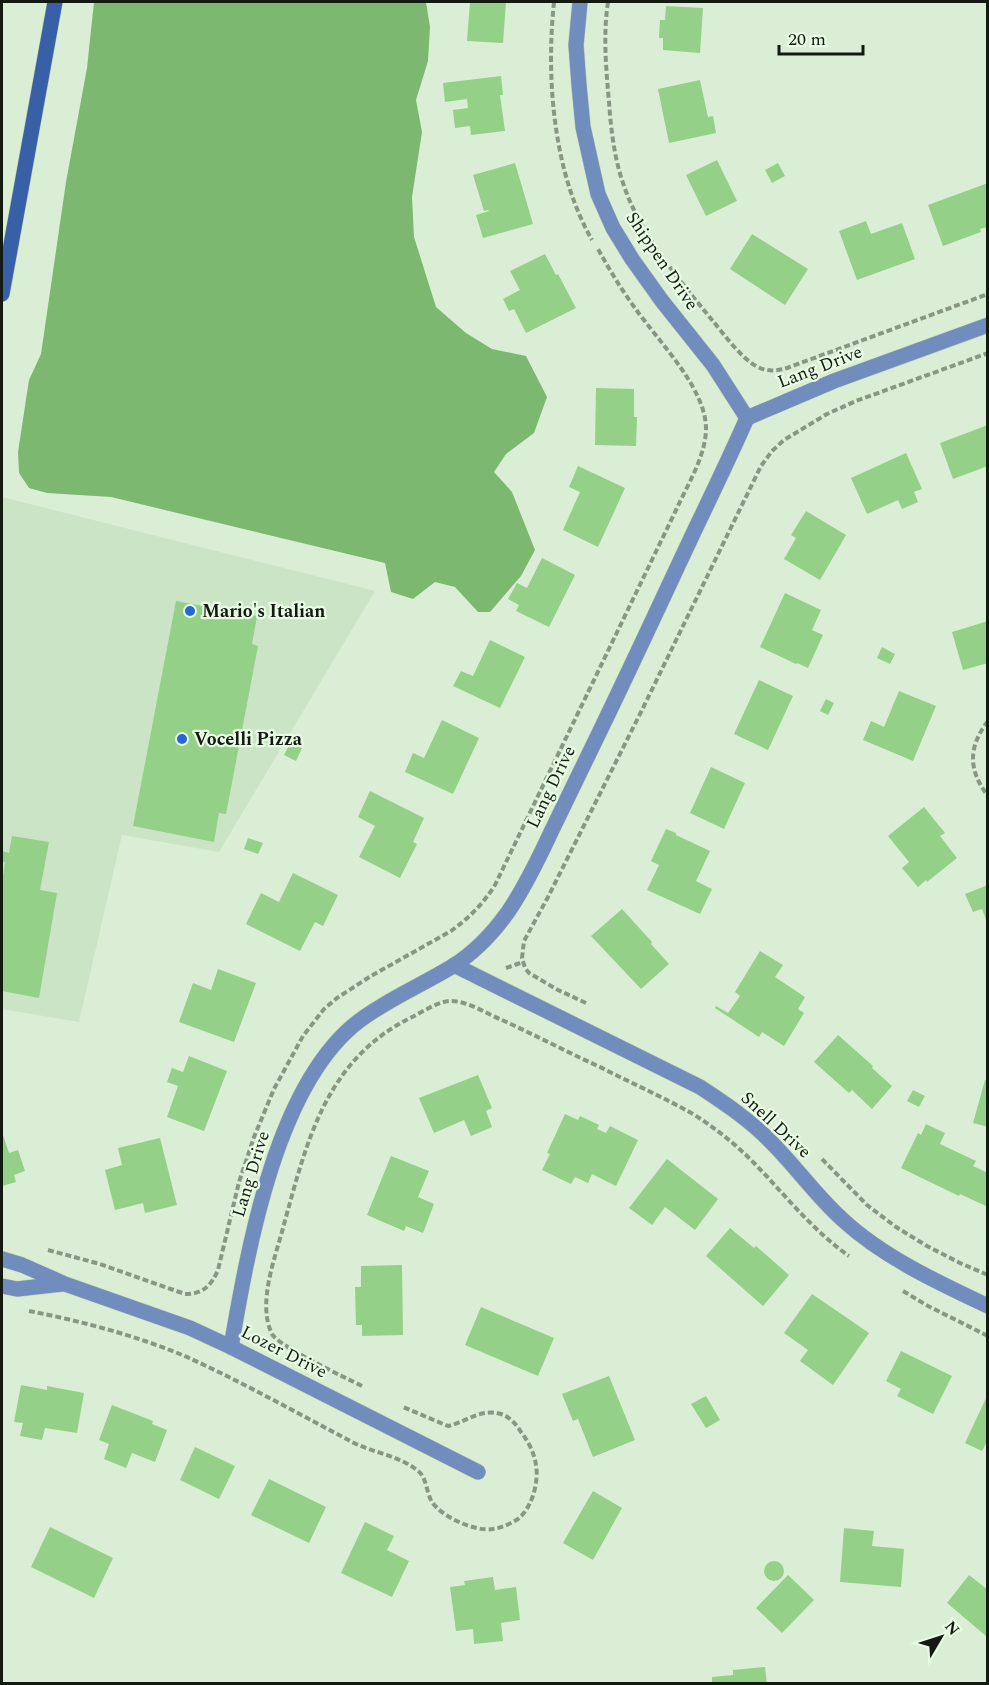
<svg xmlns="http://www.w3.org/2000/svg" width="989" height="1685" font-family="Spectral,serif">
	<rect width="100%" height="100%" fill="#daeed5"/>
	<path fill="#cae4c5" d="M2 497 375 591 219 852 122 835 79 1022 2 1009Z"/>
	<path fill="#7db871" d="M94 2H426L430 27 428 61 416 100 422 132 412 197 414 237 436 307 466 333 492 349 526 356 547 397 534 433 506 454 494 472 512 492 535 550 521 576 490 612H478L455 587 435 582 413 599 391 592 385 563 111 497 47 493 29 488 19 473 18 452 29 380 41 354 66 182 87 68Z"/>
	<g fill="#94d087">
		<path d="M470 2H506L503 43 467 41Z"/>
		<path d="M666 6 703 8 700 53 663 50V38H659L660 20H665Z"/>
		<path d="M501 76 503 95H500L505 131 471 135 470 126 455 128 453 110 468 108 467 99 445 102 443 83Z"/>
		<path d="M700 80 708 117 713 116 716 133 669 143 658 89Z"/>
		<path d="M717 160 737 201 706 216 686 175Z"/>
		<path d="M515 163 533 224 483 238 476 215 489 211 488 210 484 211 473 175Z"/>
		<path d="M778 163 785 176 772 183 765 170Z"/>
		<path d="M988 183V227L980 229 981 232 943 246 928 205Z"/>
		<path d="M866 221 871 234 902 223 915 259 857 280 839 231Z"/>
		<path d="M752 234 808 269 785 305 730 269Z"/>
		<path d="M545 254 556 275 558 274 576 308 526 333 514 309 509 311 503 299 520 290 510 271Z"/>
		<path d="M596 388 634 389V417H637L636 446 595 445Z"/>
		<path d="M988 425V466L953 479 940 443Z"/>
		<path d="M906 453 922 489 914 492 918 502 902 509 898 500 867 514 851 478Z"/>
		<path d="M578 466 625 488 598 547 563 530 580 492 569 487Z"/>
		<path d="M806 511 846 535 820 580 784 559 796 538 791 535Z"/>
		<path d="M542 558 575 575 549 627 516 611 519 605 508 599 517 583 527 588Z"/>
		<path d="M785 593 821 610 812 630 823 635 808 668 797 663 796 664 760 647Z"/>
		<path d="M176 601 257 616 252 644 258 646 226 814 219 813 214 842 133 826Z"/>
		<path d="M988 621V663L963 670 952 632Z"/>
		<path d="M490 640 525 657 500 708 453 686 461 671 473 676Z"/>
		<path d="M882 647 895 654 890 664 877 658Z"/>
		<path d="M759 680 793 696 768 750 734 734Z"/>
		<path d="M899 691 936 706 913 761 863 740 871 721 884 727Z"/>
		<path d="M826 699 834 703 828 715 820 711Z"/>
		<path d="M442 720 479 738 453 794 405 772 413 753 424 758Z"/>
		<path d="M290 743 302 748 296 761 284 755Z"/>
		<path d="M711 767 745 783 724 829 690 813Z"/>
		<path d="M370 791 424 818 413 842 417 844 400 878 359 857 375 826 358 817Z"/>
		<path d="M924 807 945 833 940 836 957 858 927 882 926 880 918 887 902 868 909 862 888 836Z"/>
		<path d="M666 829 676 833V835L710 851 696 881 712 889 700 914 647 890 659 865 651 861Z"/>
		<path d="M12 836 49 842 40 890 57 893 39 998 2 991V883L5 862H2V851L9 853Z"/>
		<path d="M248 838 263 843 258 854 244 849Z"/>
		<path d="M293 873 338 895 323 926 315 922 300 951 246 924 261 893 279 902Z"/>
		<path d="M988 885V922H987L982 909 973 912 965 894Z"/>
		<path d="M622 909 652 942 651 944 669 964 641 989 591 936Z"/>
		<path d="M760 951 783 965 775 977 805 997 798 1009 804 1013 784 1046 762 1032 759 1037 715 1008 716 1006 728 1013 740 996 735 992Z"/>
		<path d="M218 969 256 983 234 1042 179 1022 193 983 211 990Z"/>
		<path d="M838 1035 873 1066 872 1068 892 1086 872 1109 852 1090 849 1093 814 1062Z"/>
		<path d="M189 1056 227 1071 204 1131 167 1117 178 1086 167 1082 172 1068 183 1072Z"/>
		<path d="M478 1075 492 1108 486 1111 492 1127 471 1136 464 1120 434 1133 419 1098Z"/>
		<path d="M985 1080 988 1081V1127L973 1123Z"/>
		<path d="M913 1090 925 1096 919 1107 907 1101Z"/>
		<path d="M565 1114 578 1120 580 1116 599 1125 597 1129 606 1133 610 1126 638 1140 616 1186 592 1174 588 1183 575 1177 571 1184 542 1170 550 1154 547 1153Z"/>
		<path d="M926 1124 945 1133 940 1144 976 1161 973 1166 988 1173V1207L960 1194 959 1196 901 1168 918 1133 921 1135Z"/>
		<path d="M2 1132 9 1153 18 1150 25 1171 14 1175 16 1182 2 1186Z"/>
		<path d="M160 1138 177 1205 145 1213 143 1203 115 1210 105 1170 122 1165 118 1148Z"/>
		<path d="M391 1156 429 1171 418 1197 434 1204 423 1233 406 1226 404 1231 367 1215Z"/>
		<path d="M667 1159 718 1199 695 1230 665 1207 652 1225 629 1208Z"/>
		<path d="M730 1228 754 1248 756 1246 789 1275 763 1306 706 1256Z"/>
		<path d="M402 1265 403 1335 362 1336V1325H356L355 1287H361V1266Z"/>
		<path d="M812 1294 869 1333 833 1385 800 1361 808 1350 784 1333Z"/>
		<path d="M481 1307 554 1338 538 1376 465 1345Z"/>
		<path d="M901 1351 952 1376 933 1414 897 1396 901 1389 886 1381Z"/>
		<path d="M609 1376 635 1440 593 1457 578 1419 573 1421 562 1394Z"/>
		<path d="M21 1385 47 1390V1386L84 1393 77 1433 45 1428 42 1440 20 1436 23 1423 14 1422Z"/>
		<path d="M988 1394V1440L982 1451 965 1443Z"/>
		<path d="M706 1396 720 1420 706 1428 691 1404Z"/>
		<path d="M112 1405 153 1421 152 1424 167 1430 155 1462 132 1453 126 1468 104 1459 109 1444 99 1440Z"/>
		<path d="M195 1447 235 1466 219 1499 180 1480Z"/>
		<path d="M269 1479 326 1507 309 1543 251 1515Z"/>
		<path d="M593 1491 622 1508 593 1560 563 1543Z"/>
		<path d="M365 1522 394 1536 387 1550 409 1561 392 1597 341 1573Z"/>
		<path d="M50 1527 113 1558 94 1598 31 1567Z"/>
		<path d="M844 1528 874 1531 872 1546 904 1549 901 1587 840 1582Z"/>
		<circle cx="774" cy="1571" r="10"/>
		<path d="M788 1575 814 1600 782 1633 756 1608Z"/>
		<path d="M969 1575 988 1590V1634L986 1636 947 1603Z"/>
		<path d="M493 1577 495 1590 516 1587 520 1620 501 1623 503 1641 474 1644 473 1629 456 1631 450 1587 465 1585 464 1581Z"/>
		<path d="M765 1667 767 1684H712V1677L733 1675V1670Z"/>
	</g>
	<g fill="none" stroke-linecap="round" stroke-linejoin="round">
		<g stroke="#b6c8b2" stroke-width="16">
			<g id="street">
				<path d="M580 2 576 45 579 85 583 127 598 194 613 228 632 259 662 301 713 365 747 418"/>
				<path d="M454 965 700 1087C726 1104 751 1121 772 1143 797 1168 817 1197 843 1220 883 1257 939 1283 988 1306"/>
				<path d="M2 1259 22 1265 65 1284 190 1328 231 1347 478 1472"/>
				<path d="M2 1286 17 1289 62 1284"/>
				<path d="M231 1347C248 1249 276 1084 359 1021 388 999 422 985 453 966 475 952 493 933 508 912 525 887 539 858 552 830 568 797 584 764 600 731 631 667 661 602 691 538 710 498 729 459 747 418L834 381 988 325"/>
			</g>
		</g>
		<g stroke="#b6c8b2" stroke-width="16">
			<path id="secondary" d="M2 294 55 2"/>
		</g>
		<g stroke="#889784" stroke-width="4" stroke-dasharray="6 3" stroke-linecap="butt">
			<path d="M554 2C546 78 553 172 592 240"/>
			<path d="M608 2C603 35 606 68 609 102 611 129 614 157 623 183 640 235 678 278 712 320 724 334 740 357 756 366 766 372 777 371 787 368L988 294"/>
			<path d="M988 721C968 747 968 770 988 796"/>
			<path d="M506 968 523 962"/>
			<path d="M586 1003 558 990 529 973 525 968 522 958 524 941 548 897 642 710 761 466 772 451 784 440 827 414 856 401 988 353"/>
			<path d="M822 1159 867 1205 896 1227 927 1246 960 1263 988 1275"/>
			<path d="M48 1250 100 1264 185 1294C203 1294 211 1286 218 1270L239 1182 254 1137 274 1089 303 1036 324 1009 337 998 371 976 451 931C469 918 483 904 495 885L677 508C688 484 705 457 706 430 707 389 658 341 635 308 621 289 609 269 598 249"/>
			<path d="M903 1291 928 1306 988 1336"/>
			<path d="M29 1311C81 1321 138 1336 187 1357 244 1383 299 1414 354 1443 375 1453 399 1456 417 1470 427 1477 426 1492 432 1502 442 1517 475 1532 493 1529 501 1528 510 1524 518 1519 532 1508 539 1482 536 1465 534 1452 528 1441 521 1432 516 1424 510 1417 501 1414 481 1408 466 1422 448 1426L403 1407"/>
			<path d="M362 1386C346 1378 278 1346 272 1334 257 1304 275 1258 283 1228 307 1141 325 1059 414 1016 424 1011 439 1001 451 1001 468 1001 487 1014 502 1020 535 1035 567 1052 600 1067 631 1083 663 1097 693 1114 712 1126 729 1139 745 1154 780 1188 809 1228 849 1256"/>
		</g>
		<use href="#street" stroke="#708dbd" stroke-width="15"/>
		<use href="#secondary" stroke="#3760a6" stroke-width="15"/>
	</g>
	<g fill="#2768d5" stroke="#e7fce3" stroke-width="2">
		<circle cx="190" cy="611" r="6"/>
		<circle cx="182" cy="739" r="6"/>
	</g>
	<g text-anchor="middle" dominant-baseline="central" stroke-width="4.5" stroke-linejoin="round" paint-order="stroke">
		<g font-size="18" fill="#131a11" stroke="#e7fce3">
			<text transform="translate(662 261) rotate(56)">Shippen Drive</text>
			<text transform="translate(820 367) rotate(-21)">Lang Drive</text>
			<text transform="translate(551 787) rotate(-64)">Lang Drive</text>
			<text transform="translate(776 1125) rotate(43)">Snell Drive</text>
			<text transform="translate(251 1174) rotate(-73)">Lang Drive</text>
			<text transform="translate(284 1352) rotate(27)">Lozer Drive</text>
		</g>
		<g font-size="18" font-weight="bold" fill="#131a11" stroke="#e7fce3" text-anchor="start">
			<text x="202" y="611">Mario's Italian</text>
			<text x="194" y="739">Vocelli Pizza</text>
		</g>
	</g>
	<rect width="989" height="1685" fill="none" stroke="#131a11" stroke-width="6"/>
	<g transform="translate(941 1637) rotate(51)" stroke="#e7fce3" stroke-width="4.5" paint-order="stroke">
	<path d="M0-4.5L10 22L0 15L-10 22Z" fill="#131a11"/>
	<text y="-9" font-size="16" font-weight="bold" text-anchor="middle" fill="#131a11">N</text>
	</g>
	<path d="M779 45v9h84v-9" fill="none" stroke="#131a11" stroke-width="3"/>
	<text x="788" y="45" font-size="18" fill="#131a11" stroke="#e7fce3" stroke-width="4.5" paint-order="stroke">20 m</text>
</svg>
